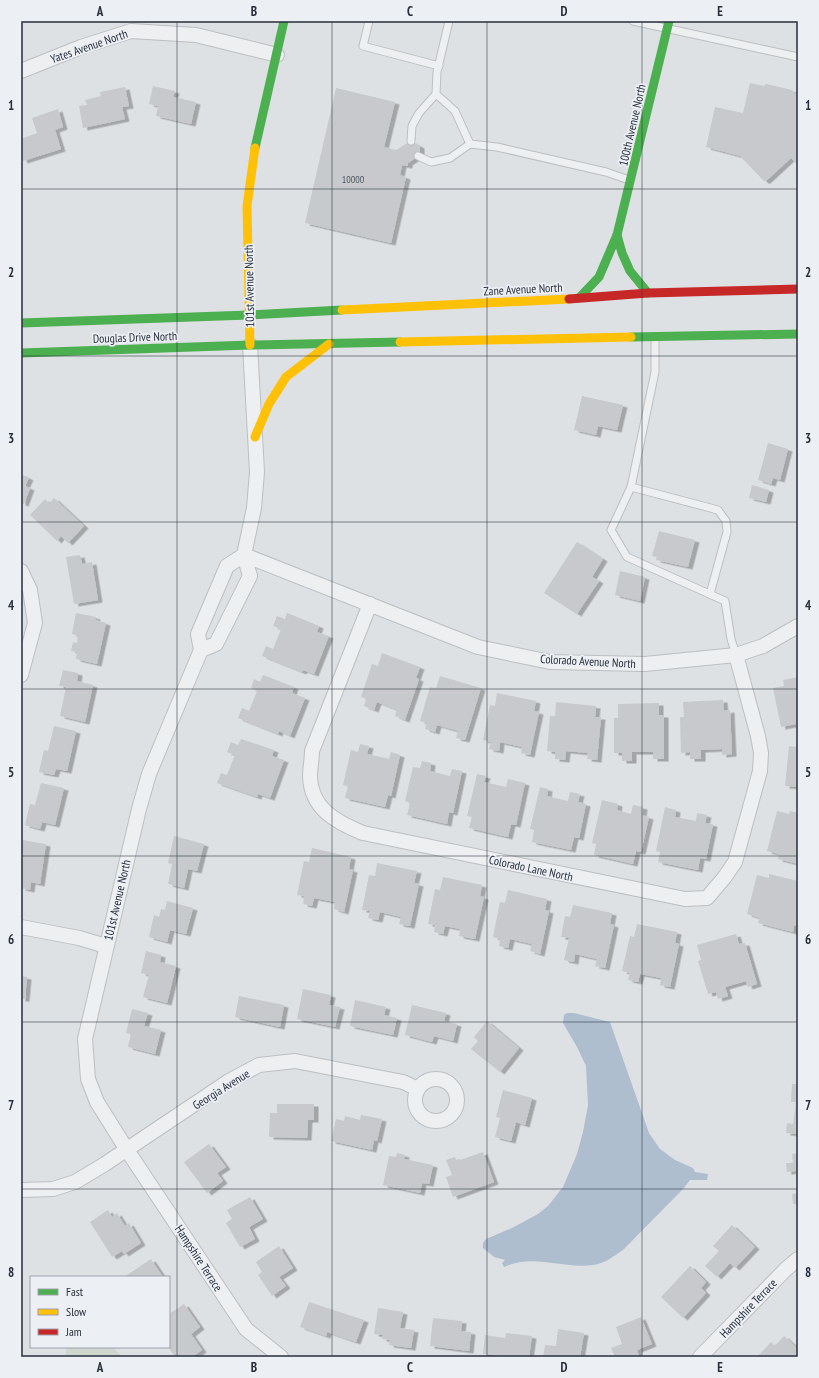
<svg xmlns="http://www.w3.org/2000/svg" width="819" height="1378" font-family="'PT Sans Narrow',sans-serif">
	<defs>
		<filter id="shadow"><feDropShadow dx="4.5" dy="2.5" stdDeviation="0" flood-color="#0004"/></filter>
	</defs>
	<rect width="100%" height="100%" fill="#dee1e4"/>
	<path fill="#cfd7cf" d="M67 1347H113L122 1357H65Z"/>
	<path fill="#aebece" d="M567 1013H574L610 1022 649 1133 660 1149 675 1160 693 1168 695 1172 708 1174 707 1180H690L684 1188 623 1250C614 1256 604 1264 593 1265 563 1269 532 1253 504 1267L502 1263 505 1260 494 1257 483 1248V1243L486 1239 512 1228 538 1214 548 1206 563 1187 577 1154 583 1132 588 1105 586 1066 577 1047 563 1023 564 1015Z"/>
	<g fill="#c7c9cc" filter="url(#shadow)">
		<path d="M750 83 764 86 766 84 792 90 798 97V165L791 158 766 181H764L740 156 706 147 715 107 743 113Z"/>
		<path d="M153 86 175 91 173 97 196 102 191 124 156 116 158 106 149 104Z"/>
		<path d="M125 87 129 106 122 107 125 119 83 128 79 106 87 105 85 100 101 96 100 92Z"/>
		<path d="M336 88 395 102 384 147 396 150 411 141 420 146V155L408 163V166L402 165 400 175 406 177 391 243 305 223Z"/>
		<path d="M58 109 63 127 55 130 61 149 23 161 21 154V139L37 133 32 118Z"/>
		<path d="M582 396 623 405 617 430 598 426 596 435 574 430Z"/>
		<path d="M768 443 788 449 780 480 773 478 771 484 758 480Z"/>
		<path d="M21 474 29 478 25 486 30 488 24 504 21 503Z"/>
		<path d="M752 485 769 490 766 502 749 498Z"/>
		<path d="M54 498 84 526 68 543 61 536 57 541 30 515 45 499 49 504Z"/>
		<path d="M659 531 695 540 688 567 656 560 657 557 652 556Z"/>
		<path d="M577 542 603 559 592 577 599 581 577 614 544 593Z"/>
		<path d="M80 555 82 564 92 562 98 600 74 604 66 557Z"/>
		<path d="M620 571 645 577 640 601 615 595Z"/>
		<path d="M76 613 96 617 95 620 106 623 97 664 76 659 77 652 71 651 73 642 77 643 78 636 72 634Z"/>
		<path d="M287 613 319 626 317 632 329 636 314 674 303 670 302 672 262 656 266 646 273 649 281 629 273 626 277 616 285 619Z"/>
		<path d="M382 653 420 667 416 678 419 679 405 720 395 716 397 710 377 702 374 710 364 706 366 699 361 697 372 664 378 666Z"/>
		<path d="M63 670 78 673 77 681 93 685 85 722 60 716 66 687 59 686Z"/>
		<path d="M263 675 294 687 292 693 305 698 290 736 279 731 278 734 238 718 242 708 249 711 257 691 251 688 254 679 260 682Z"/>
		<path d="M440 676 481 688 465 740 456 738 458 731 437 725 435 732 425 729 427 723 420 721 430 687 436 688Z"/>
		<path d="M798 677V728L796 729V724L781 727 773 688 784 686 783 680Z"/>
		<path d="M497 693 536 701 534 711 539 712 530 755 521 753 522 747 500 742 499 751 489 749 491 742 483 740 490 705 495 706Z"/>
		<path d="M723 700 724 711 730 710 732 754 722 755V749L701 750V759H690V752L681 753 680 717H684L683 702Z"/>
		<path d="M556 702 596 706 595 717H601L597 760 587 759 588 753 566 751 565 760 555 759V752L547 751 550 716H555Z"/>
		<path d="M659 703V715H664V759H653V752H632V761H622V753H614V718H618V704Z"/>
		<path d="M54 726 76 731 67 771 56 769 54 775 39 772 44 750 48 751Z"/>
		<path d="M241 739 274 750 272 756 284 760 270 798 258 794 257 797 217 783 221 773 227 775 235 755 227 752 231 742 238 745Z"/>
		<path d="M797 740H798V787L785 786 789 746 796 747Z"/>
		<path d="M360 744 369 746 367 754 389 759 391 752 400 755 391 796 388 795 385 807 345 798 348 786 343 785 351 750 358 752Z"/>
		<path d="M422 761 431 763 430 771 450 776 452 769 462 771 453 813 449 812 447 824 407 815 410 803 405 801 413 767 420 768Z"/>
		<path d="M477 774 486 776 484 782 506 787 508 779 525 783 516 825 511 824 508 837 469 828 472 817 467 816Z"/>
		<path d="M41 783 64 788 55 825 42 822 40 829 25 825 30 804 35 805Z"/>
		<path d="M540 787 548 789 547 796 568 801 570 792 580 794 578 802 586 804 579 838 574 837 571 850 532 842 534 830 530 829Z"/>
		<path d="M602 800 618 804 617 810 631 814 633 805 643 807 642 815 649 817 641 852 636 851 633 864 594 855 596 844 592 843Z"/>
		<path d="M665 807 676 810 675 817 696 821 697 813 707 815 705 823 713 824 706 859 700 858 698 870 658 862 660 852 656 851Z"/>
		<path d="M777 811 789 814 790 811 798 813V864L778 859 779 854 767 851Z"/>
		<path d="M174 836 204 844 197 871 188 869 184 888 168 884 172 864 168 863Z"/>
		<path d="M22 840 46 844 40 884 31 882 30 890 21 888V849Z"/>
		<path d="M312 848 351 857 349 869 353 870 344 912 334 909 335 902 314 898 312 906 303 904 304 896 297 895 304 861 309 862Z"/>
		<path d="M377 863 417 871 414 883 419 884 410 926 399 924 401 917 380 912 378 920 368 918 370 911 362 910 369 875 375 876Z"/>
		<path d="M769 874 798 881V908L796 914 798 915V926L794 925 793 932 758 923 760 918 747 914 757 875 769 878Z"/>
		<path d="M443 877 482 885 480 896 484 897 475 939 459 936 460 929 445 926 443 934 434 932 435 925 428 924 435 889 440 890Z"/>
		<path d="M508 890 547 899 545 910 549 911 540 954 530 951 532 944 510 939 508 948 499 946 500 939 493 937 500 902 505 903Z"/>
		<path d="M167 901 193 908 186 934 170 930 167 942 149 937 154 915 159 917 161 909 165 910Z"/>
		<path d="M573 905 612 913 610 924 614 925 605 968 595 966 597 959 575 954 574 962 564 960 569 938 561 937 565 916 570 917Z"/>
		<path d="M637 924 677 932 675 943 679 944 670 987 660 985 661 978 640 974 638 982 628 980 630 973 622 971 630 936 634 937Z"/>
		<path d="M736 934 739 944 745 943 757 984 748 987 746 981 725 987 728 996 718 999 716 992 708 994 698 961 701 960 697 945Z"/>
		<path d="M146 951 161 955 160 962 176 966 167 1003 143 997 149 975 141 973Z"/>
		<path d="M21 976 27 977 25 999H21Z"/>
		<path d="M303 989 331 995 329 1005 340 1007 335 1027 297 1019Z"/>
		<path d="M239 996 284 1005 280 1027 235 1017Z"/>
		<path d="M355 1000 386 1007 384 1015 397 1018 393 1035 350 1026Z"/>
		<path d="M412 1005 446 1013 444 1021 457 1024 453 1041 434 1036 432 1042 405 1035Z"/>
		<path d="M132 1009 148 1013 144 1026 161 1030 155 1054 128 1047 131 1034 126 1033Z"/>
		<path d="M487 1021 519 1048 500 1072 471 1049 478 1041 474 1037Z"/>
		<path d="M792 1084H798V1134L786 1133 787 1123 793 1124 796 1102H791Z"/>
		<path d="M503 1090 532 1098 525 1125 516 1122 511 1141 495 1137 500 1118 496 1117Z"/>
		<path d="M277 1104H314V1120H308L307 1138 269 1137 270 1113H277Z"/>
		<path d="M361 1115 382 1119 377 1141 374 1140 372 1150 331 1141 336 1119 344 1121 345 1116 360 1120Z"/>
		<path d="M209 1144 226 1167 217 1173 223 1181 207 1193 184 1162Z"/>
		<path d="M483 1152 494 1182 453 1197 446 1177 452 1175 446 1160 455 1157 457 1161Z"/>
		<path d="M397 1153 405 1155 404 1159 433 1165 429 1184 422 1183 420 1193 383 1185 389 1156 396 1157Z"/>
		<path d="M798 1153V1182H797L796 1171 787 1172 786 1163H793L792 1154Z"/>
		<path d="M798 1193V1204H793L792 1194Z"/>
		<path d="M250 1197 263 1219 249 1227 255 1239 240 1247 226 1223 232 1219 227 1210Z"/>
		<path d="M108 1210 112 1217 117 1213 125 1226 129 1223 141 1243 124 1254 122 1251 112 1257 90 1222Z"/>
		<path d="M732 1225 755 1247 735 1268 730 1263 717 1277 705 1266 719 1251 713 1246Z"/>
		<path d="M279 1246 293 1268 279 1277 286 1286 272 1296 258 1275 262 1272 256 1262Z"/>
		<path d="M151 1259 163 1277H124Z"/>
		<path d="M690 1266 706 1282 701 1288 706 1293 683 1318 661 1297Z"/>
		<path d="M309 1302 364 1320 356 1342 327 1332 326 1336 300 1327Z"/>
		<path d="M184 1304 200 1327 191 1334 202 1350 192 1357H175L169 1348V1314Z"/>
		<path d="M378 1308 403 1312 400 1328 414 1330 411 1348 389 1345 390 1340 382 1339 383 1335 374 1334Z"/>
		<path d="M641 1317 652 1344 637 1350 639 1357H615L611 1348 622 1344 616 1327Z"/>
		<path d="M433 1318 462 1321 461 1331 471 1332 469 1351 430 1346Z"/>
		<path d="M558 1329 584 1333 580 1357H543L545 1345 556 1346Z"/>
		<path d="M506 1333 532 1336 529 1357H509L483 1354 485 1335 505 1338Z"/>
		<path d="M784 1336 798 1349V1357H757L771 1342 775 1346Z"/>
	</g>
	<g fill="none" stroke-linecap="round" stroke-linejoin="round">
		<g stroke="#bcbfc2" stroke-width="9">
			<g id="lane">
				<path d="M369 21 363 46 439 66"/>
				<path d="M449 21 437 72 436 94 455 111 470 144 497 147 606 172 629 180"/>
				<path d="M633 21 798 57"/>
				<path d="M411 141 412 126 419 113 436 94"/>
				<path d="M418 156 431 162 450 158 470 144"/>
				<path d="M655 338V372L631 487 611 530 627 557 725 601 731 639 736 655"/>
				<path d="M631 487 718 510 726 521 727 532 710 594"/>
			</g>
		</g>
		<g stroke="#bcbfc2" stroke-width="16">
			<g id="street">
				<path d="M21 71 81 47 131 31 196 35 277 55"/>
				<path d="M244 555 227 566 198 634 201 650 149 774 139 809 85 1039 88 1079 97 1102 127 1150 246 1329 281 1357"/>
				<path d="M244 555 478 647 550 662 645 664 736 655 763 646 798 626"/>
				<path d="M21 571 30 590 35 623 21 675"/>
				<path d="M370 604 312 751C312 759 310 768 310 776 311 809 336 822 363 833L685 899 707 898 724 878 735 862 760 771 761 753 758 736 736 655"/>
				<path d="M201 650 216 644 250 576 244 555 254 508 257 472 250 345"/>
				<path d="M21 927 79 938 106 946"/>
				<circle cx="436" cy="1100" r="21"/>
				<path d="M21 1190 53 1189 75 1182 105 1164 229 1081 259 1065 295 1061 403 1082 418 1089"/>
				<path d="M700 1357 786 1269 798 1259"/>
			</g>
		</g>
		<use href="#lane" stroke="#eeeff0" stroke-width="7"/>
		<use href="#street" stroke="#eeeff0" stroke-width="14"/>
		<g stroke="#4caf50" stroke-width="9">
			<path d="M255 148 284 21"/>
			<path d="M617 235 622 253 630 271 648 293"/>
			<path d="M579 298 599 277 617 235 669 21"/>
			<path d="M21 323 249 315 342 310"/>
			<path d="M631 337 798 334"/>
			<path d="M21 353 250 345 400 342"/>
		</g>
		<g stroke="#ffc107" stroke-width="9">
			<path d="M342 310 569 299"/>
			<path d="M400 342 631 337"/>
			<path d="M250 345 247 206 255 148"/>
			<path d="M255 437 269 404 286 377 329 344"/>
		</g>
		<path stroke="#c62828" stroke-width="9" d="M569 299 648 293 798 289"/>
	</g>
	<path fill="none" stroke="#272f3b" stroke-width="1" stroke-opacity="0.55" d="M177 21V1357M332 21V1357M487 21V1357M642 21V1357M21 189H798M21 356H798M21 522H798M21 689H798M21 856H798M21 1022H798M21 1189H798"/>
	<g text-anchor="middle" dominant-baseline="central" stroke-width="3.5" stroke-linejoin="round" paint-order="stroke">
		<g font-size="10" fill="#505660">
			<text x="353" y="179">10000</text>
		</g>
		<g font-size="12" fill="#272f3b" stroke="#eceff4">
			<text transform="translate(89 46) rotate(-19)">Yates Avenue North</text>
			<text transform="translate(632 125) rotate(-77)">100th Avenue North</text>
			<text transform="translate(249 286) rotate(-91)">101st Avenue North</text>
			<text transform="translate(523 289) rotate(-3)">Zane Avenue North</text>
			<text transform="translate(135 337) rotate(-2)">Douglas Drive North</text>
			<text transform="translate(588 661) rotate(3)">Colorado Avenue North</text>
			<text transform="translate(531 868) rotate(12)">Colorado Lane North</text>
			<text transform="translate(117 900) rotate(-77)">101st Avenue North</text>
			<text transform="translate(221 1089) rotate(-32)">Georgia Avenue</text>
			<text transform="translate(199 1258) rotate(57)">Hampshire Terrace</text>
			<text transform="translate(748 1308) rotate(-46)">Hampshire Terrace</text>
		</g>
	</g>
	<rect width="819" height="1378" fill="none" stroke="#eceff4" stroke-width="44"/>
	<rect x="30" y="1276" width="140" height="72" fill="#eceff4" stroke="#9da2aa"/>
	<rect x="38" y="1289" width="20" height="6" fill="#4caf50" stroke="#9da2aa"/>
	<text x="66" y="1296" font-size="12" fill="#272f3b">Fast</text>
	<rect x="38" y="1309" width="20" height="6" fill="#ffc107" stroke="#9da2aa"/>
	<text x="66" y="1316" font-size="12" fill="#272f3b">Slow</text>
	<rect x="38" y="1329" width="20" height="6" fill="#c62828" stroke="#9da2aa"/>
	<text x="66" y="1336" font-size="12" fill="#272f3b">Jam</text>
	<rect x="22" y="22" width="775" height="1334" fill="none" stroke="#272f3b" stroke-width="1.5"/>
	<g font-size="13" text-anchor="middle" font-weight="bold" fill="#272f3b">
		<text x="100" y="16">A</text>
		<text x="254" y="16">B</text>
		<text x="410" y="16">C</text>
		<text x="564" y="16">D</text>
		<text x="720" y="16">E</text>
		<text x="11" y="110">1</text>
		<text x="808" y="110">1</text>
		<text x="11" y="277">2</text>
		<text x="808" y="277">2</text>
		<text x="11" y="443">3</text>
		<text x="808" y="443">3</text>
		<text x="11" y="610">4</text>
		<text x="808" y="610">4</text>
		<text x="11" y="777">5</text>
		<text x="808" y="777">5</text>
		<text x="11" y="944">6</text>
		<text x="808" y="944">6</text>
		<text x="11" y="1110">7</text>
		<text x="808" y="1110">7</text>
		<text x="11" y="1277">8</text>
		<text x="808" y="1277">8</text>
		<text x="100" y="1372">A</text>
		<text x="254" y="1372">B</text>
		<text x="410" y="1372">C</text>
		<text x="564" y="1372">D</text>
		<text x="720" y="1372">E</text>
	</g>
</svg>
